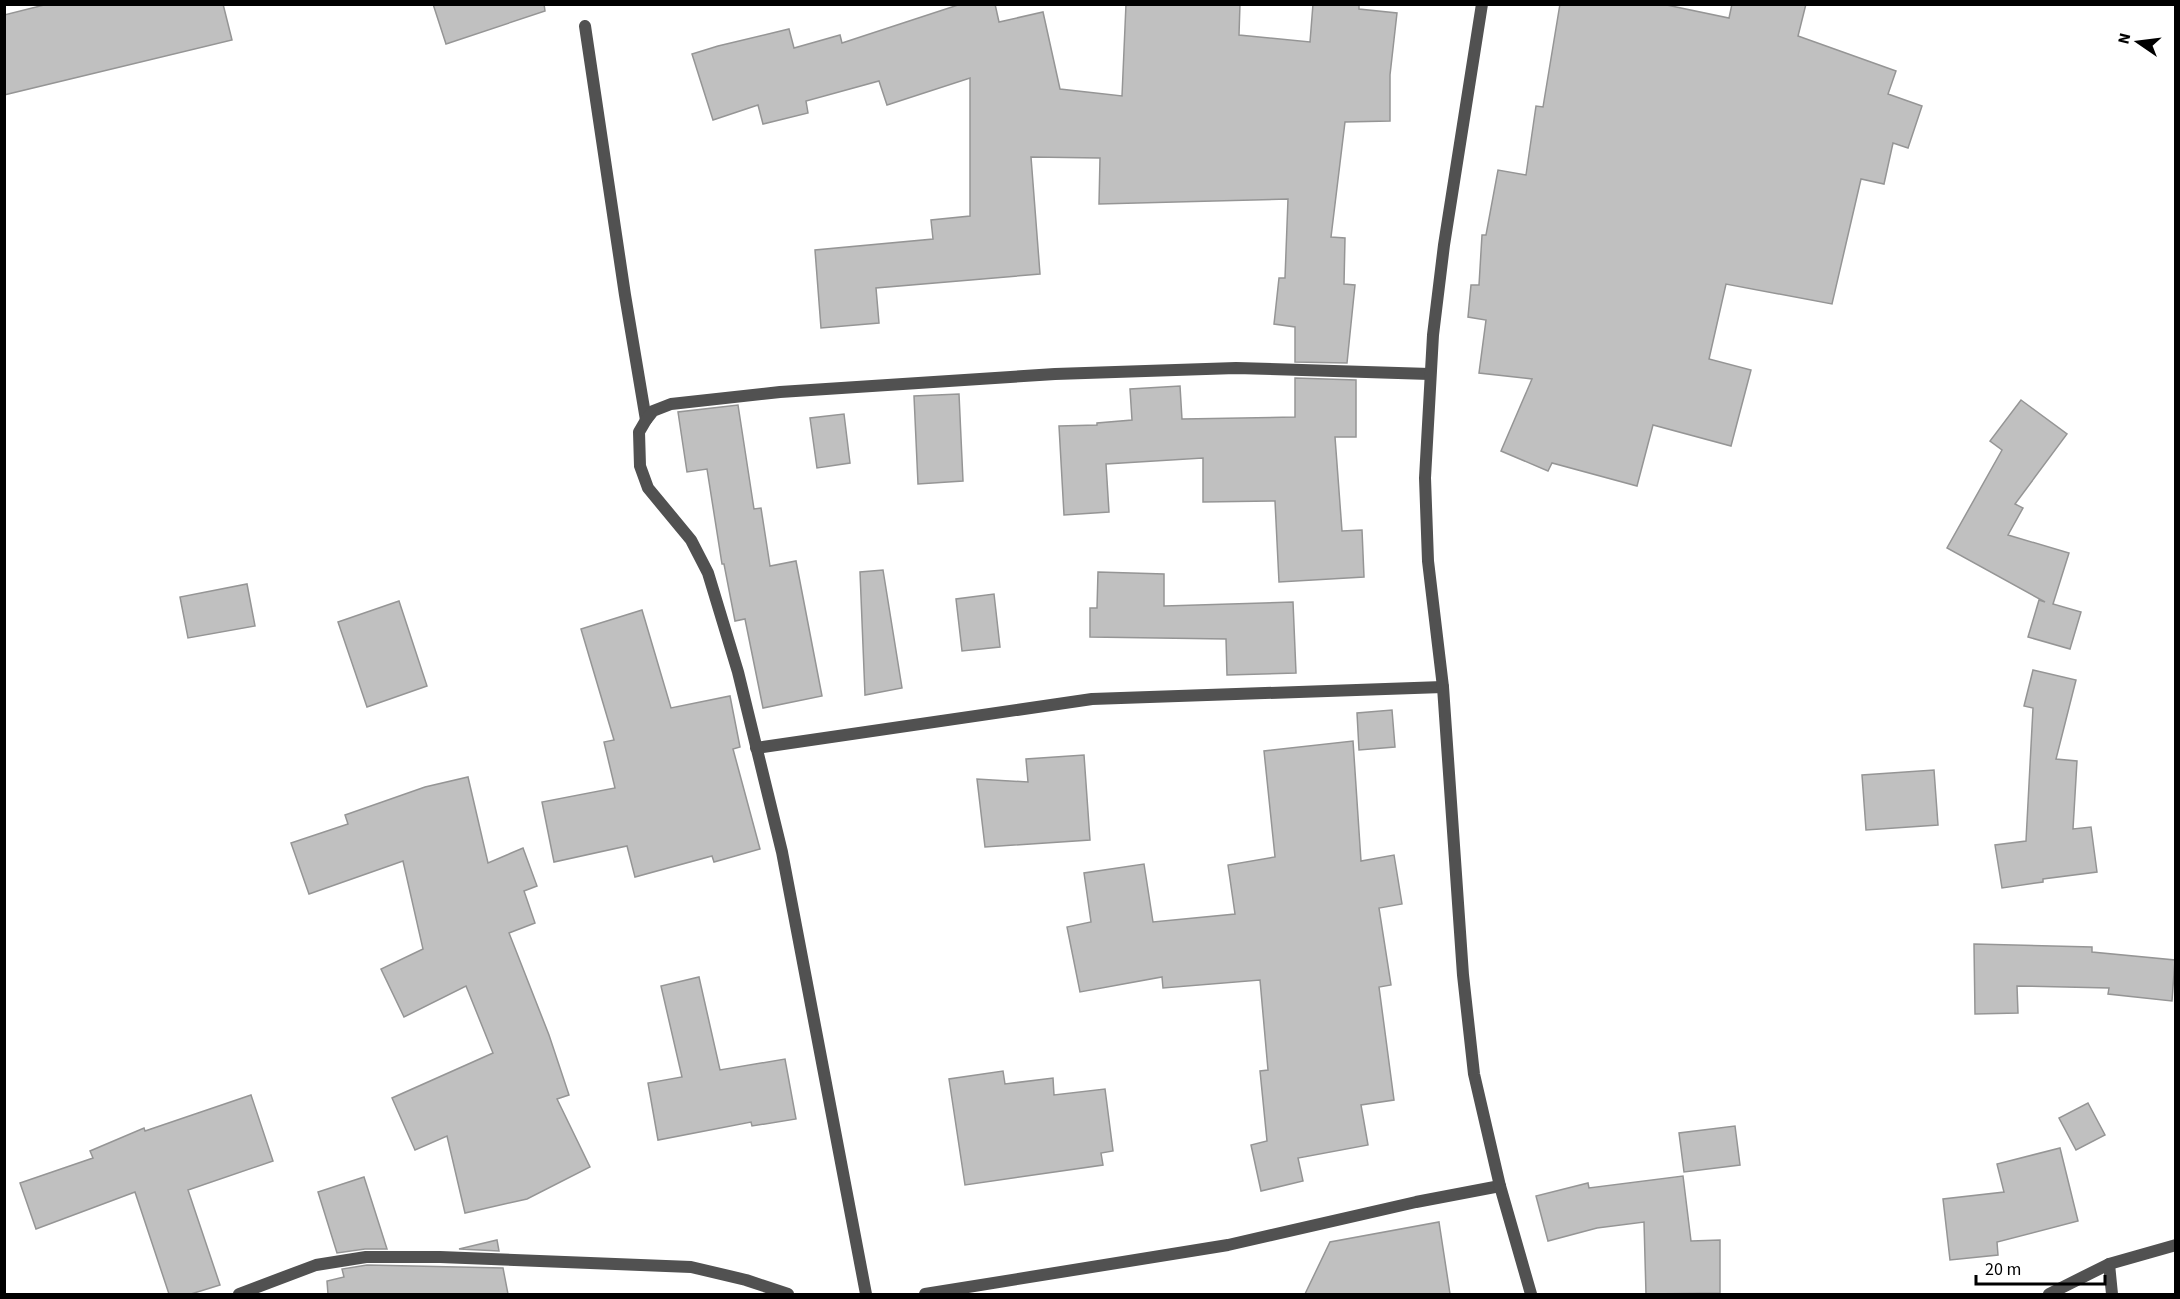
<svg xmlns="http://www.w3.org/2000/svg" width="2180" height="1299" font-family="'Source Sans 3',sans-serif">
	<rect width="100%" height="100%" fill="#fff"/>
	<g fill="#c0c0c0" stroke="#959595" stroke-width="1.5">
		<path d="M48 4H223L232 40 4 95V15Z"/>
		<path d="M433 4H544L545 11 446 44Z"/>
		<path d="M961 4H995L999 22 1043 12 1060 89 1122 96 1126 4H1240L1239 35 1310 42 1313 4H1359V9L1397 13 1390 75V121L1345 122 1331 237 1345 238 1344 284 1355 285 1347 363 1295 362V327L1274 324 1279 278H1285L1288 199 1099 204 1100 158 1031 157 1040 274 876 288 879 323 821 328 815 250 933 239 931 220 970 216V78L887 105 879 81 806 101 808 113 763 124 758 105 713 120 692 54 718 46 789 29 794 48 840 35 842 43Z"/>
		<path d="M1560 4H1662L1729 18 1732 4H1806L1798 36 1896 71 1888 94 1922 106 1908 148 1893 143 1884 184 1861 179 1832 304 1726 284 1709 359 1751 370 1731 446 1653 425 1637 486 1552 463 1548 471 1501 451 1532 379 1479 373 1486 320 1468 317 1471 285H1479L1482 235H1486L1498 170 1526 175 1536 106 1543 107Z"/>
		<path d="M1295 378 1356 380V437H1335L1342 531 1362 530 1364 577 1279 582 1275 501 1203 502V458L1106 464 1109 512 1064 515 1059 426 1097 425V423L1132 420 1130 389 1180 386 1182 419 1295 417Z"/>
		<path d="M959 394 963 481 918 484 914 396Z"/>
		<path d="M2021 400 2067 434 2015 504 2023 508 2008 535 2069 553 2053 604 2081 612 2070 649 2028 637 2039 600 2045 602 1947 548 2002 450 1990 441Z"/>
		<path d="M738 405 754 509 761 508 770 566 796 561 822 696 763 708 745 619 735 621 724 564H722L707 469 687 472 678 412Z"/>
		<path d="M844 414 850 463 817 468 810 418Z"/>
		<path d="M883 570 902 688 865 695 860 572Z"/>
		<path d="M1098 572 1164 574V606L1293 602 1296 673 1227 675 1226 639 1090 637V608H1097Z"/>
		<path d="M247 584 255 626 188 638 180 597Z"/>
		<path d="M994 594 1000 647 962 651 956 599Z"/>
		<path d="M399 601 427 686 367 707 338 622Z"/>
		<path d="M642 610 671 708 730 696 740 747 733 749 760 849 714 862 712 856 635 877 627 846 554 862 542 802 615 788 604 742 614 740 581 629Z"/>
		<path d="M2033 670 2076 680 2056 759 2077 761 2073 829 2091 827 2097 872 2043 879V882L2002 888 1995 845 2026 841 2033 708 2024 706Z"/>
		<path d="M1392 710 1395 747 1359 750 1357 713Z"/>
		<path d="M1353 741 1361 861 1394 855 1402 904 1379 908 1391 985 1379 987 1394 1100 1361 1105 1368 1145 1298 1158 1303 1181 1261 1191 1251 1145 1267 1141 1260 1071 1268 1070 1260 980 1163 988 1162 977 1080 992 1067 927 1091 922 1084 873 1144 864 1153 922 1235 914 1228 865 1275 857 1264 751Z"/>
		<path d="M1084 755 1090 840 985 847 977 779 1028 782 1026 759Z"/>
		<path d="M1934 770 1938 825 1866 830 1862 775Z"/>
		<path d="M468 777 488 863 523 848 537 886 524 891 535 923 509 933 549 1035 569 1095 557 1099 590 1167 527 1199 465 1213 447 1136 415 1150 392 1098 493 1053 466 986 404 1017 381 969 423 949 403 861 309 894 291 843 348 824 345 815 425 787Z"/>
		<path d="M1974 944 2092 947V952L2175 960 2172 1001 2108 994 2109 988 2017 986 2018 1013 1975 1014Z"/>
		<path d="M699 977 720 1070 785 1059 796 1119 752 1126 751 1122 658 1140 648 1083 682 1077 661 986Z"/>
		<path d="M1003 1071 1005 1084 1053 1078 1054 1095 1105 1089 1113 1151 1101 1153 1103 1165 965 1185 949 1079Z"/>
		<path d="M251 1095 273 1161 188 1190 220 1285 191 1294H169L135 1192 36 1229 20 1183 93 1158 90 1151 144 1128 145 1131Z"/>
		<path d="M2088 1103 2105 1135 2076 1150 2059 1118Z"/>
		<path d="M1735 1126 1740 1165 1684 1172 1679 1133Z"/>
		<path d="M2060 1148 2078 1221 1997 1242 1998 1255 1950 1260 1943 1199 2004 1192 1997 1164Z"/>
		<path d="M1683 1176 1691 1241 1720 1240V1293L1646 1294 1644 1222 1597 1228 1548 1241 1536 1196 1588 1183 1589 1188Z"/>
		<path d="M364 1177 387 1249H365L337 1253 318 1192Z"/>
		<path d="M1439 1222 1450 1294H1305L1330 1242Z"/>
		<path d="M497 1240 499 1251 459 1249Z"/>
		<path d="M367 1265 503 1268 508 1294H328L327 1281 344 1277 342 1269Z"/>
	</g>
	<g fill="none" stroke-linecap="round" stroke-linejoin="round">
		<g stroke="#515151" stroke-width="12">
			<path d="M585 26 625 295 646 420"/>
			<path d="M756 748 1092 699 1443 687"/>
			<path d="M2109 1264 2112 1294"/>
			<path d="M239 1294 316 1265 366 1257H440L691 1267 746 1280 788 1294"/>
			<path d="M866 1294 782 852 738 672 708 573 691 540 648 488 640 466 639 432 646 420 653 411 671 404 780 392 1055 374 1236 368 1430 374"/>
			<path d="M925 1294 1228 1245 1416 1202 1500 1186"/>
			<path d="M2049 1294 2109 1264 2176 1245"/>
		</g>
		<path stroke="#515151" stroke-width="12" d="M1482 4 1444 245 1433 335 1425 478 1428 561 1443 687 1463 975 1474 1074 1500 1186 1531 1294"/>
	</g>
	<rect width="2180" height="1299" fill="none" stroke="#000000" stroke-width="12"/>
	<g transform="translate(2138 42) rotate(284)" stroke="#ffffff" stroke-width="4.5" paint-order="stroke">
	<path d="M0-4.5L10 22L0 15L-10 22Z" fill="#000000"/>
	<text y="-9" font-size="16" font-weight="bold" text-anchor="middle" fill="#000000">N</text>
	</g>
	<path d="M1976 1275v9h129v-9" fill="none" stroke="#000000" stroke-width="3"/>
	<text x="1985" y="1275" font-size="18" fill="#000000" stroke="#ffffff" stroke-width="4.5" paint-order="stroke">20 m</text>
</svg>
